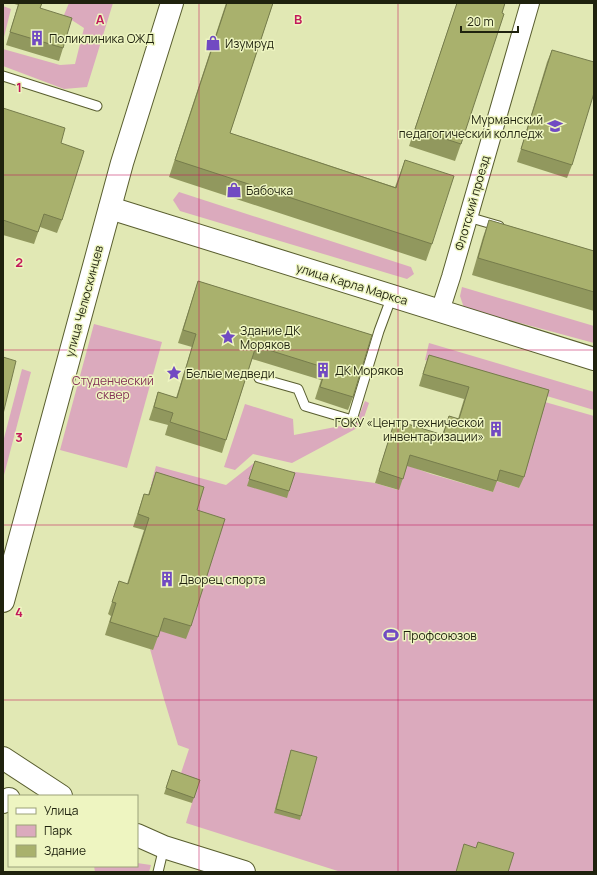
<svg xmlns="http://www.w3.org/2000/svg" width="597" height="875" font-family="Manrope,sans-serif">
	<rect width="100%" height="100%" fill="#e1e8b4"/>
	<g fill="#dbaabd">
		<path d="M69 3H113L87 87 64 89 3 66V49L60 65 75 64 84 28 64 15Z"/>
		<path d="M3 6 11 9 3 41Z"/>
		<path d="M179 192 411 267 414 274 407 279 180 211 173 200Z"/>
		<path d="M462 287 594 326V343L464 308 460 296Z"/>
		<path d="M94 324 162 342 127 468 60 450Z"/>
		<path d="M429 343 594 392V410L425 360Z"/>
		<path d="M22 369 31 372 4 475 3 474V442Z"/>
		<path d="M365 401 369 403 361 426 292 463 253 454 235 470 224 467 245 404 293 419 294 435 356 423Z"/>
		<path d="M545 402 594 416V872H341L186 823 192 803 179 779 189 749 178 745 164 699 150 649 153 650 151 485 156 466 226 485 254 463 288 471 375 483 398 490 407 465 431 474 493 492 496 481 519 488Z"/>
		<path d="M137 863 151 865 149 872H95L94 866H137Z"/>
	</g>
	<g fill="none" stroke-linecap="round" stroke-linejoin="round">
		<g stroke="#595e2f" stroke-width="11">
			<g id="lane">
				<path d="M3 76 97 106"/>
				<path d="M468 217 499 226"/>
				<path d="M259 378 298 389 305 406 352 420 379 331 392 296"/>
				<path d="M158 872 164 847"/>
			</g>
		</g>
		<g stroke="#595e2f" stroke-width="20">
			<path id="street" d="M440 311 451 277 530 3"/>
		</g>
		<g stroke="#595e2f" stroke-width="24">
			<g id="secondary">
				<path d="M110 208 594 359"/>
				<path d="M3 758 61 796"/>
				<path d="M137 835 164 847 244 872"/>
			</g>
		</g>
		<g stroke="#595e2f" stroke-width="24">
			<g id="primary">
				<path d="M3 601 122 163 172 3"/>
				<path d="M3 802 9 799"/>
			</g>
		</g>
		<use href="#lane" stroke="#fff" stroke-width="9"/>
		<use href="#street" stroke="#fff" stroke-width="18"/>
		<use href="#secondary" stroke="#fff" stroke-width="22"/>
		<use href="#primary" stroke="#fff" stroke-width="22"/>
	</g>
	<g fill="#91985e">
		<path d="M11 3H42L40 8 63 48 59 61 6 45 18 5Z"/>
		<path d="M226 3H273L230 133 395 187 405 160 432 244 426 261 169 177Z"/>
		<path d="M457 3H505L461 144 455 161 409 146Z"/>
		<path d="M552 50 572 165 567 178 517 162 547 62Z"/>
		<path d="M3 108 62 220 57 233 40 227 34 244 3 235Z"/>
		<path d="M489 220 594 251V311L472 275 483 237Z"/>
		<path d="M198 281 372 335 353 397 348 410 315 399 321 380 252 359 226 440 222 453 165 435 168 425 149 420 158 392 176 398 192 347 178 343Z"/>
		<path d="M429 355 549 390 524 477 519 488 497 481 493 492 407 466 399 490 375 483 395 420 442 435 449 416 458 419 464 399 419 386 425 366Z"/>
		<path d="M255 461 289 491 287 498 247 486Z"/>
		<path d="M156 472 197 510 191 626 186 639 160 631 153 650 105 635 111 616 108 614 119 581 127 584 144 530 133 527 144 494 148 495Z"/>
		<path d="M291 750 301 816 300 820 274 813Z"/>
		<path d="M172 770 200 780 192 803 164 794Z"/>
	</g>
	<g fill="#a9b16d" stroke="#767c4c">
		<path d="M19 3H42L40 8 72 18 63 48 10 32Z"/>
		<path d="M227 3H273L230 133 396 188 405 160 454 176 432 244 175 160Z"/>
		<path d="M457 3H505L502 13 504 14 461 144 415 129Z"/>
		<path d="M552 50 594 62V93L572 165 521 149Z"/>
		<path d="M3 108 65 128 61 143 84 151 62 220 44 214 38 232 3 220Z"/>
		<path d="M489 220 594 251V292L478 258Z"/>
		<path d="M198 281 372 335 353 397 320 387 326 368 256 346 226 440 170 422 173 413 154 407 158 392 177 398 196 334 183 330Z"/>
		<path d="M429 355 549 390 524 477 500 470 497 481 410 455 403 479 379 471 395 420 443 435 449 416 459 419 469 387 423 374Z"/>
		<path d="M3 357 16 361 3 414Z"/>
		<path d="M255 461 295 473 289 491 249 479Z"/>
		<path d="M156 472 204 487 197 510 225 519 191 626 164 618 158 637 110 622 116 603 112 602 119 581 128 584 149 518 138 514 144 494 149 495Z"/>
		<path d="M291 750 317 757 301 816 276 809Z"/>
		<path d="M172 770 200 780 194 798 166 788Z"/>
		<path d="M478 842 514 853 508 872H456L464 844 476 848Z"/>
	</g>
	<path fill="none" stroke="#c2185b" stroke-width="1" stroke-opacity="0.55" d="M199 3V872M398 3V872M3 175H594M3 350H594M3 525H594M3 700H594"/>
	<defs>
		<g id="building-bare" transform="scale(1.2)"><path d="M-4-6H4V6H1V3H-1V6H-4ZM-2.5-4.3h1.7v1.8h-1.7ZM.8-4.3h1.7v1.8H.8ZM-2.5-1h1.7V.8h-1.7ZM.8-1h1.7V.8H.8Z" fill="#714ac2" stroke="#eef5c1" stroke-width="2.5" paint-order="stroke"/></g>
		<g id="shop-bare" transform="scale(1.2)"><path d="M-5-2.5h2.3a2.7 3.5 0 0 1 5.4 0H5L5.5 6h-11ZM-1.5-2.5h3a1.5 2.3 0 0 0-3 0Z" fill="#714ac2" stroke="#eef5c1" stroke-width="2.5" paint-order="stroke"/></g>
		<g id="university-bare" transform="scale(1.2)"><path d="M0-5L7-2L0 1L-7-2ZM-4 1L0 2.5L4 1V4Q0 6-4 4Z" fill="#714ac2" stroke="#eef5c1" stroke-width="2.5" paint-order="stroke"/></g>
		<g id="sight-bare" transform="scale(1.2)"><path d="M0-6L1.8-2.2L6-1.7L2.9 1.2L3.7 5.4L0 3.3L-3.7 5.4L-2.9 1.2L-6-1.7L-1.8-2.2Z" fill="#714ac2" stroke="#eef5c1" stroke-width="2.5" paint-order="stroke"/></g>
		<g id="stadium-bare" transform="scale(1.2)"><path d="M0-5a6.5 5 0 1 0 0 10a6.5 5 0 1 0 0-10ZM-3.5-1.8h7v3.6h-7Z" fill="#714ac2" stroke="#eef5c1" stroke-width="2.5" paint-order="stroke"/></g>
	</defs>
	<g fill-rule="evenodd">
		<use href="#building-bare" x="37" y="38"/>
		<use href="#shop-bare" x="213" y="43"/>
		<use href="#university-bare" x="555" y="126"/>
		<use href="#shop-bare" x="234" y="190"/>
		<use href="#sight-bare" x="228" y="337"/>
		<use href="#building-bare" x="323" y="370"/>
		<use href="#sight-bare" x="174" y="373"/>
		<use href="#building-bare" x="496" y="429"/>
		<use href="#building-bare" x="167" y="579"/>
		<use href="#stadium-bare" x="391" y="635"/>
	</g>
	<g text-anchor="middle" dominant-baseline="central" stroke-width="3" stroke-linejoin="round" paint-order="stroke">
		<g font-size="12" fill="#1f220e" stroke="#eef5c1" text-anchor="start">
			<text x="49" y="38">Поликлиника ОЖД</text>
			<text x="225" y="43">Изумруд</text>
			<text x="543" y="119" text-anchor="end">Мурманский<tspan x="543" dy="14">педагогический колледж</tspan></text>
			<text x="246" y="190">Бабочка</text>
			<text x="240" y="330">Здание ДК<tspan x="240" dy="14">Моряков</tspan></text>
			<text x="335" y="370">ДК Моряков</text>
			<text x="186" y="373">Белые медведи</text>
			<text x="484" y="422" text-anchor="end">ГОКУ «Центр технической<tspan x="484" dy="14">инвентаризации»</tspan></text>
			<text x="179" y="579">Дворец спорта</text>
			<text x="403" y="635">Профсоюзов</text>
		</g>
		<g font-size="12" fill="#1f220e" stroke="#eef5c1">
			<text transform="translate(472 203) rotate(-74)">Флотский проезд</text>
			<text transform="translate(352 284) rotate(17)">улица Карла Маркса</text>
			<text transform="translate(84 301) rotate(-75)">улица Челюскинцев</text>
		</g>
		<g font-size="12" fill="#853258" stroke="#eef5c1">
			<text x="113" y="380">Студенческий<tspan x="113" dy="14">сквер</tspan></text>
		</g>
	</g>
	<g font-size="13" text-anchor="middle" font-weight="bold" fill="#c2185b" stroke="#eef5c1" stroke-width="3" stroke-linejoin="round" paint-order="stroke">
		<text x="100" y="24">A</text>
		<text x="298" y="24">B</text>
		<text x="19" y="92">1</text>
		<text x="19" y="267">2</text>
		<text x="19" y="442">3</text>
		<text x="19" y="617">4</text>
	</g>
	<rect width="597" height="875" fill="none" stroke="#1f220e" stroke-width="8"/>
	<rect x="8" y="795" width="130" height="72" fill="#eef5c1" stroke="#9ba179"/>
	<rect x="16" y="808" width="20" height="6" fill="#ffffff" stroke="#9ba179"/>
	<text x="44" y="815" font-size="12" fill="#1f220e">Улица</text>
	<rect x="16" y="825" width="20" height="12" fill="#dbaabd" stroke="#9ba179"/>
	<text x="44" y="835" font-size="12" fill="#1f220e">Парк</text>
	<rect x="16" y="845" width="20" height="12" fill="#a9b16d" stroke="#9ba179"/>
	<text x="44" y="855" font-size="12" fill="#1f220e">Здание</text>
	<path d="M461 26v6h57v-6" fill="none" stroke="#1f220e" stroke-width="2"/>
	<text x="467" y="26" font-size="12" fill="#1f220e" stroke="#eef5c1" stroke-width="3" paint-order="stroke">20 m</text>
</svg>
